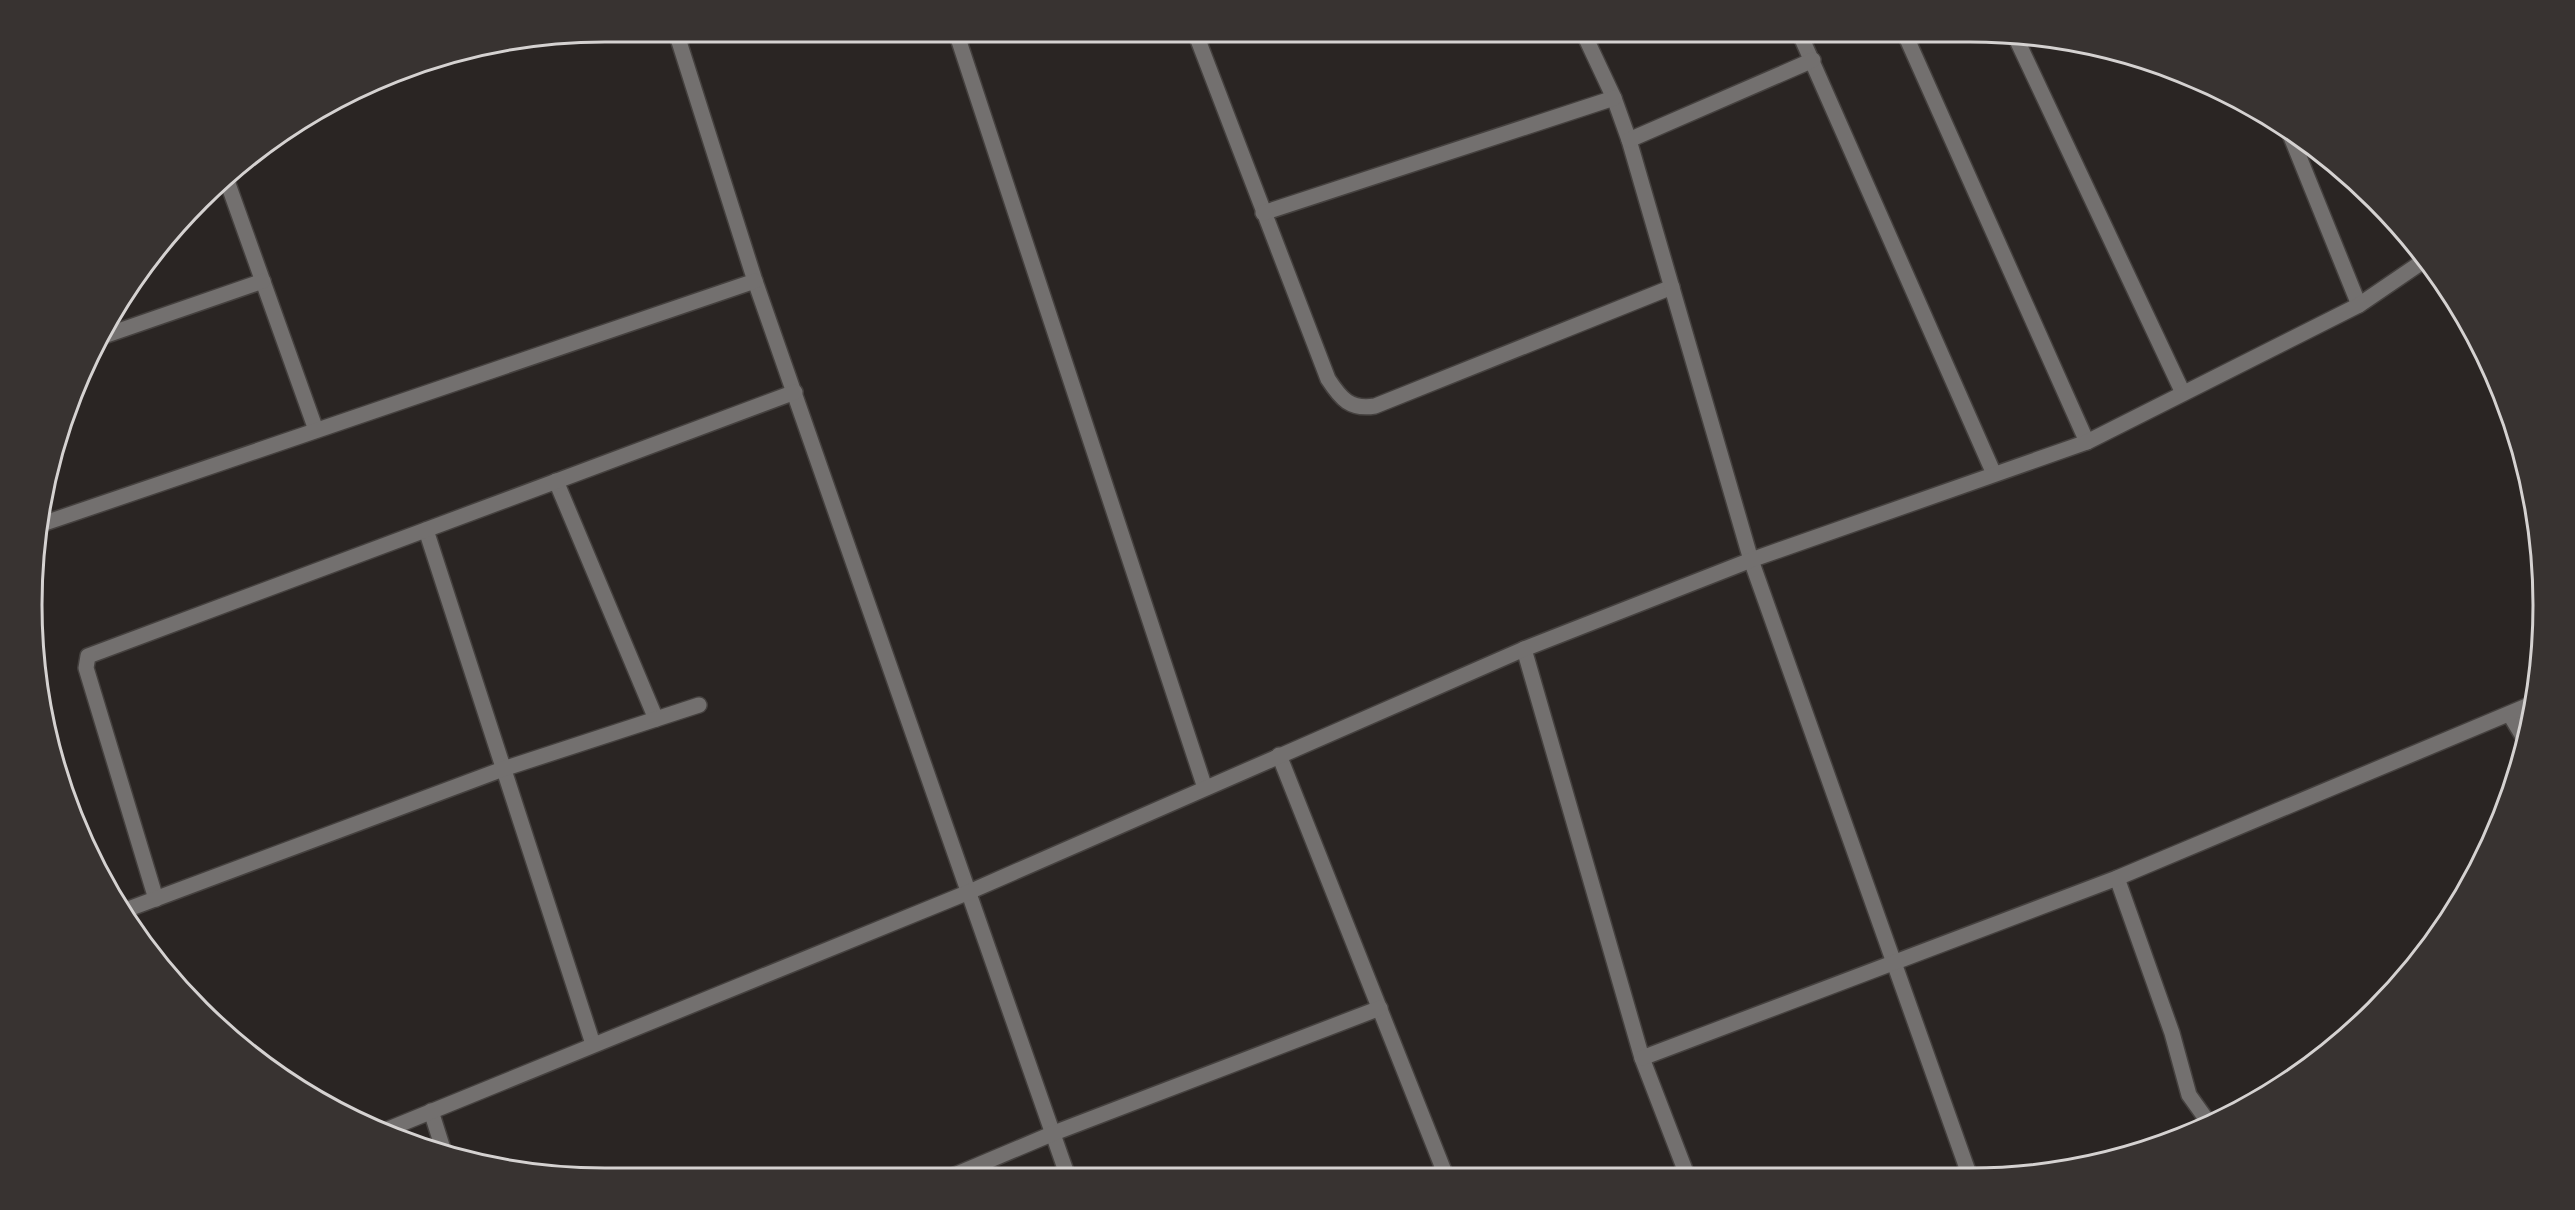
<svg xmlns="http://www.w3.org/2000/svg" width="2575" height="1210" font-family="Merriweather,serif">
	<rect width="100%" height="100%" fill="#2a2523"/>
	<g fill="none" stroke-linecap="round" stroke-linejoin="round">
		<g stroke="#45413f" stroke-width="18">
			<g id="minor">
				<path d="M676 32 755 281 1068 1177"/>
				<path d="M956 32 1205 788"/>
				<path d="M1195 32 1328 379C1341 399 1350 410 1375 406L1672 287"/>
				<path d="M1583 32 1614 98 1629 140 1751 560 1969 1174"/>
				<path d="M1799 32 1994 474"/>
				<path d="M1904 32 2087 442"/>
				<path d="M2015 36 2183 393"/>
				<path d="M2287 127 2359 305"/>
				<path d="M1629 140 1813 60"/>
				<path d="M227 181 316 430"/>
				<path d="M1263 213 1614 98"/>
				<path d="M101 337 263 281"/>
				<path d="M556 481 656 719"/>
				<path d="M42 524 755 281"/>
				<path d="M426 530 593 1044"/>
				<path d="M1524 649 1642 1058 1687 1175"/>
				<path d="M2510 715 2525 740"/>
				<path d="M1279 755 1446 1176"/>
				<path d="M2117 878 2172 1033 2189 1095 2204 1116"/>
				<path d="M156 899 86 668 88 656 795 392"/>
				<path d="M123 911 503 769 699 705"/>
				<path d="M1642 1058 2117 878 2534 703"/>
				<path d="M431 1111 444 1152"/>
				<path d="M381 1132 969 892 1524 649 1751 560 2087 442 2359 305 2425 260"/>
				<path d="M950 1177 1054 1133 1380 1008"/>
			</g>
		</g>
		<use href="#minor" stroke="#73706f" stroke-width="15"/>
	</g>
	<path d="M0 0H2575V1210H0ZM605 42H1970A563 563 0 0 1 2533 605V605A563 563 0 0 1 1970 1168H605A563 563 0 0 1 42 605V605A563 563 0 0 1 605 42Z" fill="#383331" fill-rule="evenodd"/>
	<path fill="none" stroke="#d5d2d1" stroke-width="3" d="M605 42H1970A563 563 0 0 1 2533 605V605A563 563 0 0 1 1970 1168H605A563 563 0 0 1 42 605V605A563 563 0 0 1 605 42Z"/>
</svg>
